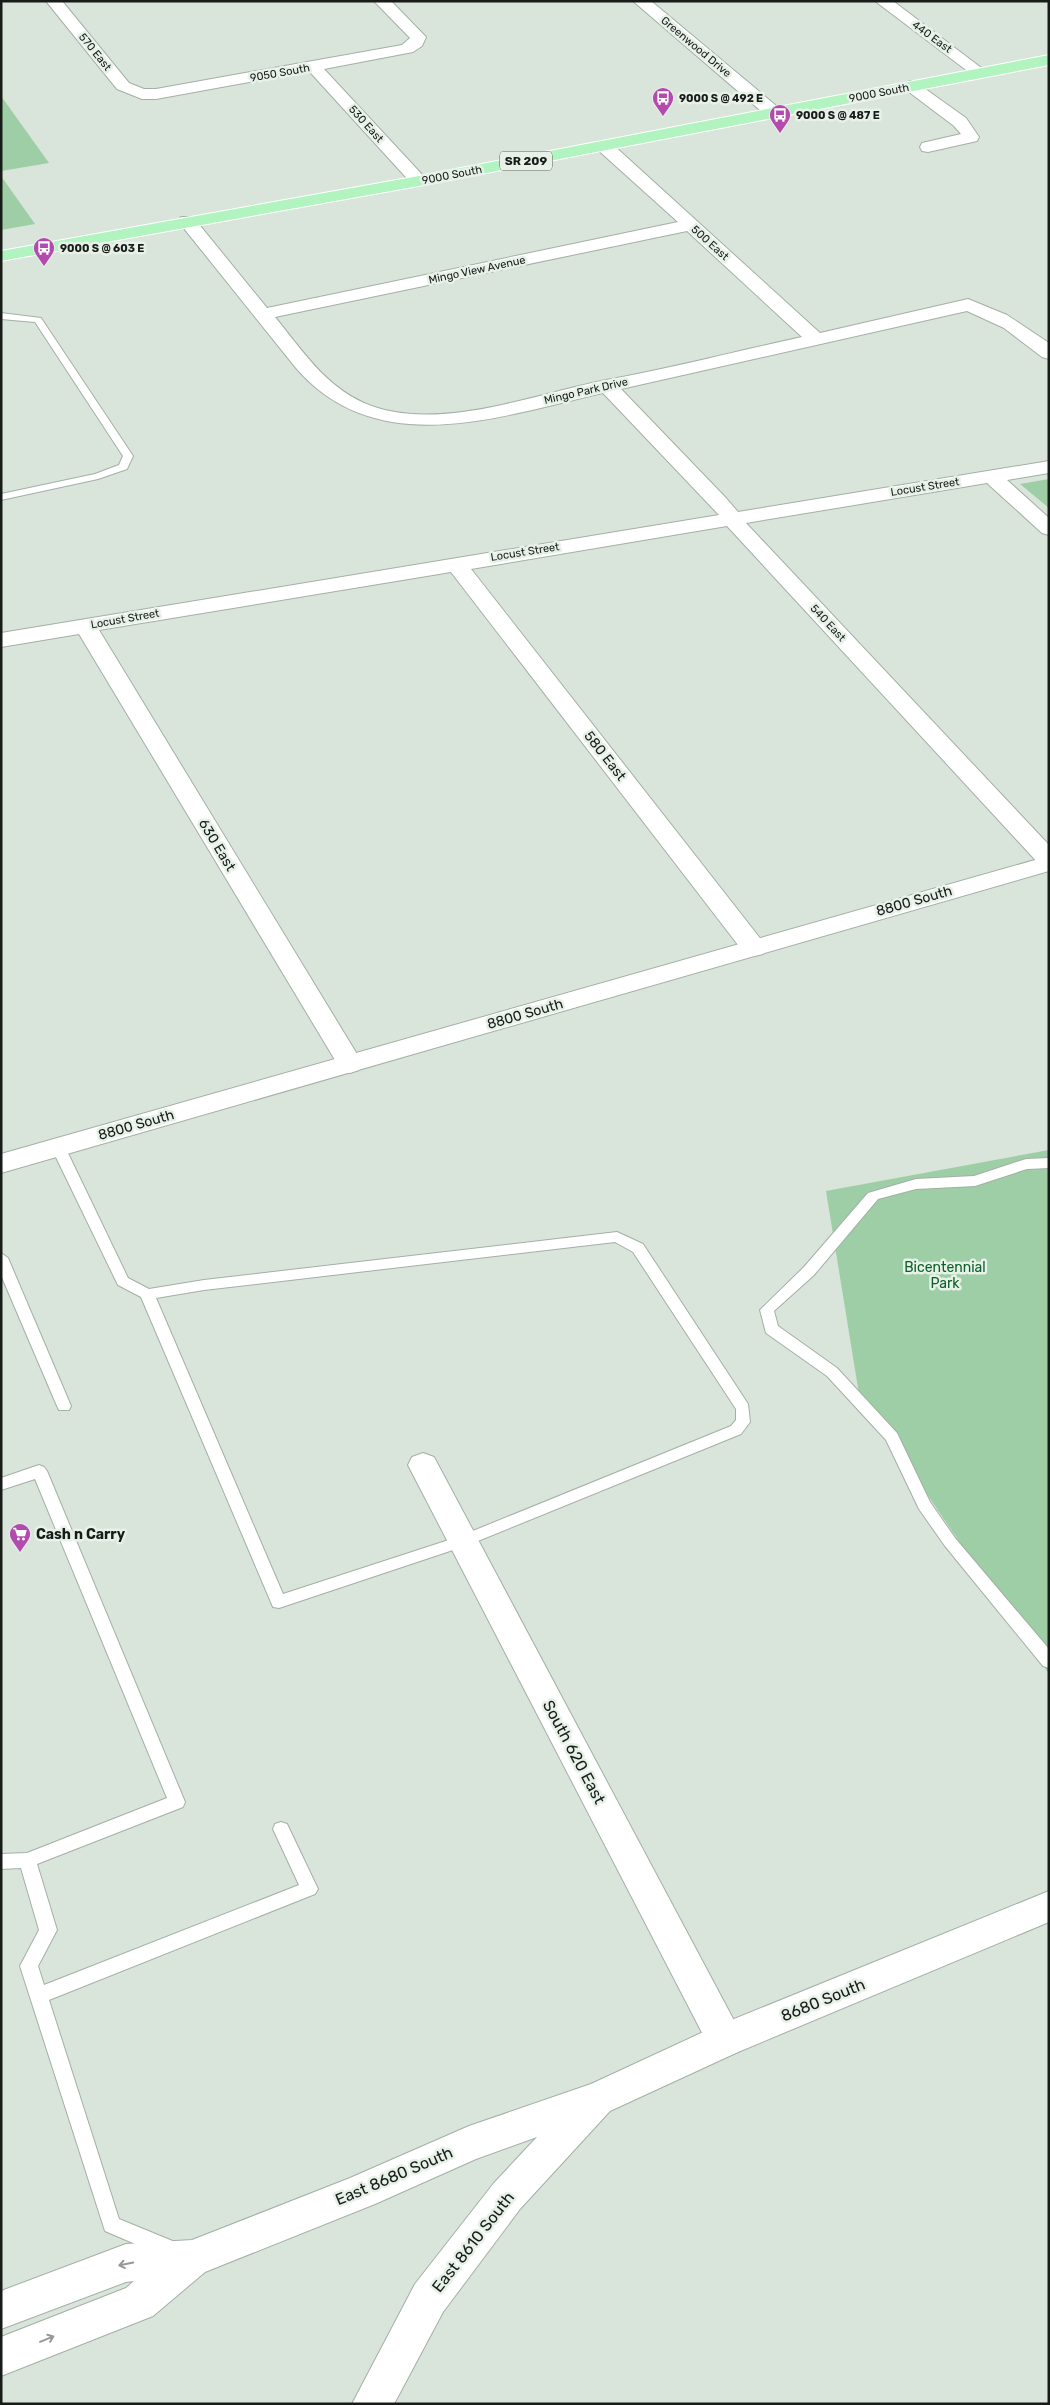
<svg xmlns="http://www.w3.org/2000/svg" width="1050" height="2405" font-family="Rubik,sans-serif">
	<rect width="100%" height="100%" fill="#d9e4db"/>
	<g fill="#9ecea5">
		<path d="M1 96 49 163 1 171Z"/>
		<path d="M1 176 35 224 1 230Z"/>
		<path d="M1049 479V508L1020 484Z"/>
		<path d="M1049 1150V1674L859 1394 826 1191Z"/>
	</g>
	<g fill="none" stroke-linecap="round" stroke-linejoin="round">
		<g stroke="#a4afa6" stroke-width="2">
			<g id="service">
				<path d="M1 313 41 318 133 456 127 469 98 479 1 500V494L95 474 119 465 123 456 35 322 1 319Z"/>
				<path d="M58 1142 65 1147 128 1278 149 1289 204 1280 617 1232 643 1244 748 1404 750 1422 741 1434 468 1545 279 1608 273 1607 141 1297 118 1285 116 1281 51 1147ZM615 1242 633 1252 736 1409V1420L731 1426 458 1537 283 1594 156 1298 204 1290Z"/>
				<path d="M1049 1158V1168L1027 1169 975 1186 916 1189 878 1199 814 1275 774 1311 778 1326 837 1368 897 1433 930 1502 955 1538 1049 1649V1668L1043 1666 945 1546 919 1509 886 1440 827 1376 766 1333 760 1310 804 1267 868 1193 916 1179 974 1176 1026 1159Z"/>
				<path d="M1 1253 8 1258 71 1406 69 1410H59L57 1406 1 1275Z"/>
				<path d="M39 1465 44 1467 47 1471 185 1802 183 1807 37 1864 57 1930 38 1966 44 1985 299 1885 273 1829 275 1824 281 1822 287 1824 318 1889 315 1894 49 2000 119 2219 175 2242 178 2249 175 2256 168 2258 105 2231 20 1966 39 1930 21 1868 1 1869V1854L27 1853 167 1798 35 1479 1 1490V1478Z"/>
			</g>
		</g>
		<g stroke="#a4afa6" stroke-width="2">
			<g id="minor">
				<path d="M46 1H62L129 83 144 89H156L402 45 410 38 374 1H391L426 37 422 46 413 52 324 69 428 181 425 185H413L309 71 156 99H142L117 89Z"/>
				<path d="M633 1H651L780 109 782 113 780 117H768Z"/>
				<path d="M875 1H893L988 73 986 76H974Z"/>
				<path d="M911 81 917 83 966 118 979 137 977 141 928 152 922 151 920 147 922 143 961 134 954 126 905 89 903 86 905 83Z"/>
				<path d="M604 141 610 142 820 333 968 299 1007 315 1049 343V359L1042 357 1004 328 967 311 621 389 725 497 738 512 1049 461V473L1007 480 1049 518V535L1042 533 987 483 746 523 1049 845V867L1040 865 727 526 471 569 763 942 766 948 763 954 754 956 745 954 451 572 99 630 363 1064 359 1070 350 1073 341 1070 79 634 1 647V633L719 515 603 393C501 416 377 462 296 368L178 221 181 217H193L267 308 678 222 598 150 596 146 598 142ZM687 231 802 337C737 351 672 368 606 380 535 394 434 434 364 403 324 385 302 350 275 317Z"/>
				<path d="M423 1453 434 1457 738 2028 743 2040 738 2052 725 2057 712 2052 408 1465 412 1457Z"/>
			</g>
		</g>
		<g stroke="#a4afa6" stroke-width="2">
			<g id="tertiary">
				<path d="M1049 856V871L1 1173V1154Z"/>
				<path d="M1049 1891V1922L738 2052 610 2111 520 2209 443 2312 394 2404H352L415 2284 494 2183 537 2137 476 2159 375 2204 205 2272 153 2316 1 2376V2337L126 2288 134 2281 126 2282 1 2329V2291L126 2244 192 2240 350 2178 469 2126 591 2084 712 2028Z"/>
			</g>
		</g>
		<g stroke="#fff" stroke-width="2">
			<path id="primary" d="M1049 55V65L419 186 1 261V251L419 176Z"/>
		</g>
		<use href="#service" fill="#fff" fill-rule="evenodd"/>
		<use href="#minor" fill="#fff" fill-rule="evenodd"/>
		<use href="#tertiary" fill="#fff" fill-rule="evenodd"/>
		<use href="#primary" fill="#b2f4c0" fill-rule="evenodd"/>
	</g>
	<defs><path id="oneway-shaft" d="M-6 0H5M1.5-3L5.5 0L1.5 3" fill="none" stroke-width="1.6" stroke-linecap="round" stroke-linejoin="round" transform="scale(1.25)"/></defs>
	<g stroke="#979998">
		<use href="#oneway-shaft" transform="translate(126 2264) rotate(168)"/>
		<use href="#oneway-shaft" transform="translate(47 2339) rotate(-22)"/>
	</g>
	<defs>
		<g id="bus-pin" transform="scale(1.125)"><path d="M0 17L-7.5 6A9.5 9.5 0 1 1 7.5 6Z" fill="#b34baf" stroke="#e7f1e8"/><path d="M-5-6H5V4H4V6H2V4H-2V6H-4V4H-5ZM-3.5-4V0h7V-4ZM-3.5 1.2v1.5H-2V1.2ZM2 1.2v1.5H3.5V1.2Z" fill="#fff"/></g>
		<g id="supermarket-pin" transform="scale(1.125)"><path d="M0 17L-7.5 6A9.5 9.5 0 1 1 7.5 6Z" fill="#b34baf" stroke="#e7f1e8"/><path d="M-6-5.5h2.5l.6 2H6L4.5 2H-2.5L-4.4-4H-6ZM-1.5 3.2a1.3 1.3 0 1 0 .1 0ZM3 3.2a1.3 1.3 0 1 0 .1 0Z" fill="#fff"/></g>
	</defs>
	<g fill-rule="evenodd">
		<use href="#bus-pin" x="663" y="98"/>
		<use href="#bus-pin" x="780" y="115"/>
		<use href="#bus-pin" x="44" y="248"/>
		<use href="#supermarket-pin" x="20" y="1534"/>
	</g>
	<g text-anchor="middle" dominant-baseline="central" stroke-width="5" stroke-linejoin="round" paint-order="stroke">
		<g font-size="11" fill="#181c19" stroke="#e7f1e8">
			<text transform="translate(932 37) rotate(36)">440 East</text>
			<text transform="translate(696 47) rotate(40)">Greenwood Drive</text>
			<text transform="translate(95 52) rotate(51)">570 East</text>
			<text transform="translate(280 73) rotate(-10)">9050 South</text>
			<text transform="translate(879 93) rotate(-11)">9000 South</text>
			<text transform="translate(366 124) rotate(48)">530 East</text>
			<text transform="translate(452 175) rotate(-11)">9000 South</text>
			<text transform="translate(710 243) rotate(42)">500 East</text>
			<text transform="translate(477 270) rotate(-12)">Mingo View Avenue</text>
			<text transform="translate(586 391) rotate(-13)">Mingo Park Drive</text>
			<text transform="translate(925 487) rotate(-9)">Locust Street</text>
			<text transform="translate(525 552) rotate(-9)">Locust Street</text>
			<text transform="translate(125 619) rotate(-10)">Locust Street</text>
			<text transform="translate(828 623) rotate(47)">540 East</text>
		</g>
		<g font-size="11" font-weight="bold" fill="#181c19" stroke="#e7f1e8" text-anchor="start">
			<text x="679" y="98">9000 S @ 492 E</text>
			<text x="796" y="115">9000 S @ 487 E</text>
			<text x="60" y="248">9000 S @ 603 E</text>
		</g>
		<rect fill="#e7f1e8" stroke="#565c57" stroke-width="1" x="500" y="151.5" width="52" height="19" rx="4"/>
		<g font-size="12" font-weight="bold" fill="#181c19">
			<text x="526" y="161">SR 209</text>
		</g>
		<g font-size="14" fill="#181c19" stroke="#e7f1e8">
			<text transform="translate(605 756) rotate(52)">580 East</text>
			<text transform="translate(217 845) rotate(59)">630 East</text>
			<text transform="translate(914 901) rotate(-16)">8800 South</text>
			<text transform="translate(525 1014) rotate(-16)">8800 South</text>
			<text transform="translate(136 1125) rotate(-16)">8800 South</text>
		</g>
		<g font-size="14" fill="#0a6028" stroke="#e7f1e8">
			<text x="945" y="1267">Bicentennial<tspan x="945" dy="16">Park</tspan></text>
		</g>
		<g font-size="14" font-weight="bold" fill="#181c19" stroke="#e7f1e8" text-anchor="start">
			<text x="36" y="1534">Cash n Carry</text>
		</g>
		<g font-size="16" fill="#181c19" stroke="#e7f1e8">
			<text transform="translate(574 1752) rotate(62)">South 620 East</text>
			<text transform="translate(823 2000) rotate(-22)">8680 South</text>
			<text transform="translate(394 2176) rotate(-23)">East 8680 South</text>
			<text transform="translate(473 2242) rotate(-52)">East 8610 South</text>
		</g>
	</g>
	<rect width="1050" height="2405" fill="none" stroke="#181c19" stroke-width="5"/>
</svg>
